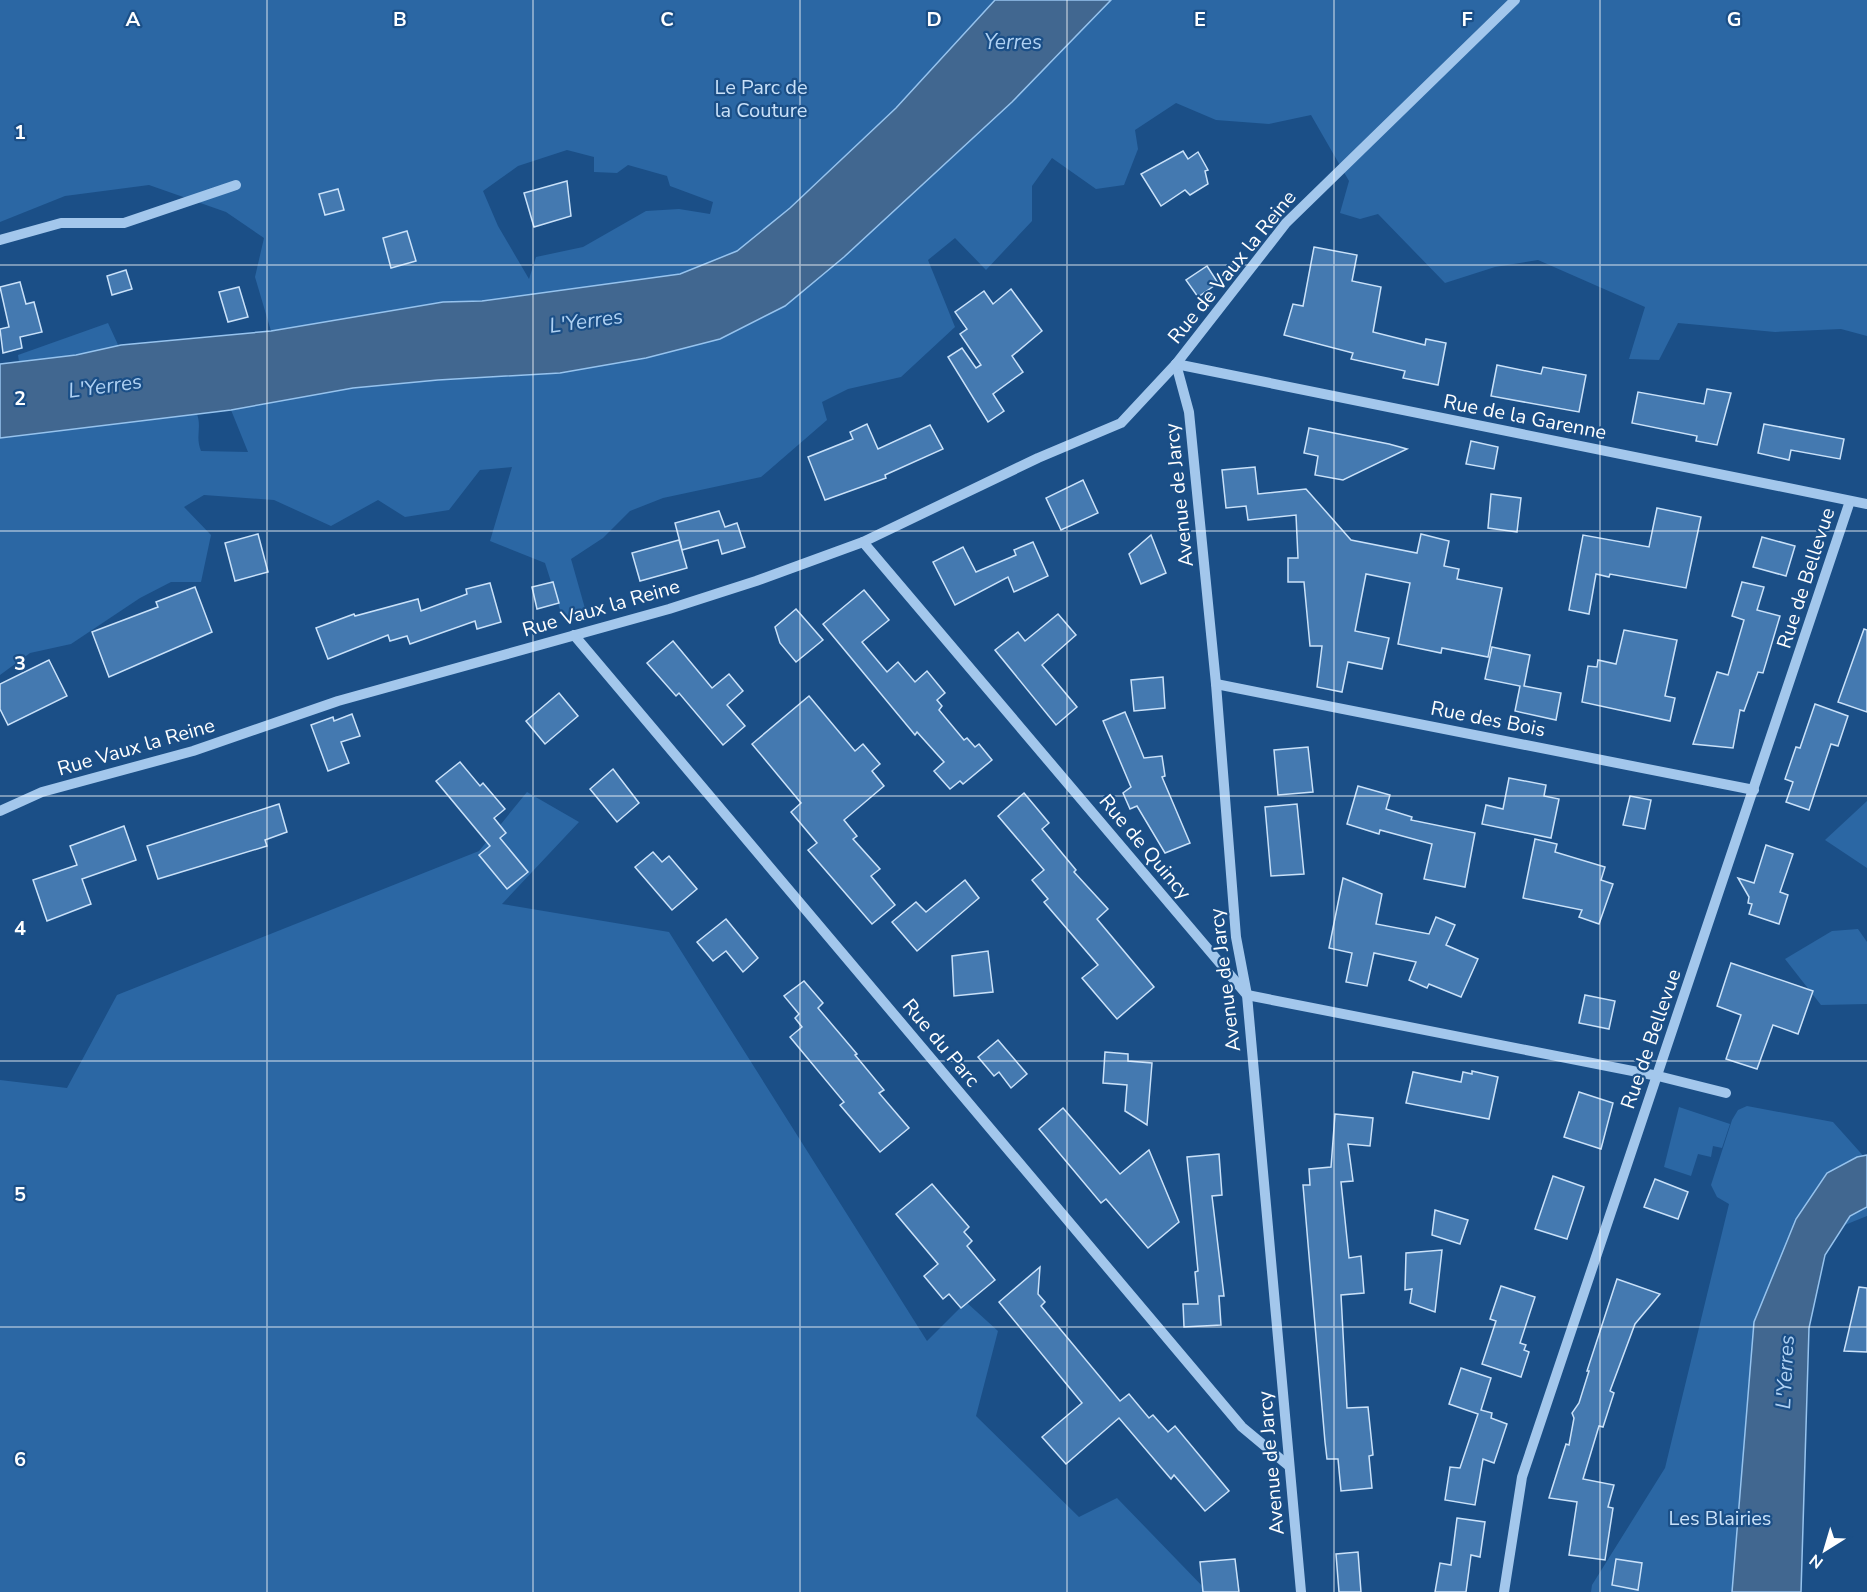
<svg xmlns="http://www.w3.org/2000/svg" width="1867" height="1592" font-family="'Nunito Sans',sans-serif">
	<rect width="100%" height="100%" fill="#1b4f87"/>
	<g fill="#2b67a4" fill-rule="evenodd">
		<path d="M0 0H995L896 108 790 208 737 251 680 274 636 282 482 301 443 302 271 331 255 277 264 238 226 212 149 185 65 196 0 222ZM567 150 594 157V172L617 173 628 165 667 176 670 186 713 202 710 214 679 209 646 211 583 247 536 257 529 279 498 226 483 191 518 166Z"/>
		<path d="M1111 0H1867V336L1841 329 1775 332 1678 323 1659 360 1629 359 1645 307 1538 260 1495 267 1445 283 1378 214 1360 219 1340 213 1349 181 1311 115 1269 124 1216 120 1176 103 1135 130 1138 149 1124 185 1096 189 1052 158 1032 186V221L986 270 955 238 928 260 955 327 901 377 848 389 822 402 827 420 761 477 663 498 630 511 603 538 571 559 586 612 563 619 545 563 490 541 512 467 480 470 449 510 405 517 378 500 331 526 274 500 204 495 184 507 211 535 201 582H171L140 598 71 644 30 653 0 675V438L19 436 39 381 19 362 18 355 108 323 132 375 165 418 197 414C202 428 195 436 201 451L248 452 231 410 353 388 438 380 560 373 646 358 680 348 785 306 844 257 1050 64Z"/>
		<path d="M527 792 579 822 502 904 669 932 927 1341 966 1302 998 1331 976 1416 1079 1517 1117 1498 1208 1592H0V1080L67 1088 117 995 479 851Z"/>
		<path d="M1867 801V868L1825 840Z"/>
		<path d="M1858 929 1867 942V1004L1821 1005 1785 959 1832 931Z"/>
		<path d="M1747 1106 1833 1122 1867 1160V1216L1810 1239 1791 1592H1591L1592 1585 1665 1468 1729 1204 1717 1197 1711 1185 1732 1120 1738 1110Z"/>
		<path d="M1679 1107 1730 1124 1722 1148 1713 1146 1711 1157 1698 1154 1691 1176 1664 1167Z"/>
	</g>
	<g fill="#416790" stroke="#96c3ee" stroke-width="1.5">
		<path d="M995 0H1111L1012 102 844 257 785 306 720 339 646 358 560 373 438 380 353 388 231 410 0 438V364L76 355 121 345 271 331 443 302 482 301 680 274 737 251 790 208 896 108Z"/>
		<path d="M1867 1155V1207L1850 1216 1825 1255 1809 1328 1801 1592H1732L1754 1322 1796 1219 1827 1173 1857 1157Z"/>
	</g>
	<g fill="#4479b0" stroke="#c9e1f9" stroke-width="1.5">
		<path d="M1183 151 1188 159 1198 152 1208 170 1205 171 1208 184 1190 195 1185 190 1161 206 1141 174Z"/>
		<path d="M567 181 571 216 534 227 524 193Z"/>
		<path d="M338 189 344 210 325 215 319 194Z"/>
		<path d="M407 231 416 261 391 268 383 238Z"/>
		<path d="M1314 247 1357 255 1352 281 1381 287 1373 332 1425 345 1426 339 1446 343 1438 385 1403 378 1405 371 1351 359 1353 353 1284 335 1293 304 1303 306Z"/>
		<path d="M1207 266 1218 283 1198 297 1186 280Z"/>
		<path d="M126 270 132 289 112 295 107 276Z"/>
		<path d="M20 282 26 304 34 302 42 332 20 337 22 348 3 353 0 329 9 327 0 287Z"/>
		<path d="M239 287 248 317 228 322 219 292Z"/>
		<path d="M1011 289 1042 331 1012 356 1023 372 993 394 1004 411 988 422 948 357 962 348 976 368 981 365 960 334 967 329 955 312 984 291 993 304Z"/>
		<path d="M1497 365 1541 374 1543 367 1586 375 1579 412 1491 396Z"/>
		<path d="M1707 389 1731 393 1717 445 1696 441 1697 436 1632 423 1638 392 1704 404Z"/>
		<path d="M867 424 878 449 930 425 943 449 885 475 886 478 825 500 808 457 853 439 850 432Z"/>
		<path d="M1764 424 1844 439 1840 459 1791 450 1789 460 1758 453Z"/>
		<path d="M1309 428 1389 444 1407 449 1343 480 1315 475 1318 456 1304 453Z"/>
		<path d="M1471 441 1498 447 1494 469 1466 464Z"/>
		<path d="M1255 467 1258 494 1306 489 1351 540 1417 553 1421 534 1449 541 1444 566 1459 569 1457 579 1502 588 1488 657 1442 648 1441 653 1398 644 1410 583 1366 574 1355 631 1389 638 1382 669 1348 662 1342 692 1317 687 1322 646H1310L1304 582H1288V558H1298L1296 515 1248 520 1246 506 1226 508 1222 470Z"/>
		<path d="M1083 480 1098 513 1061 530 1046 498Z"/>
		<path d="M1491 494 1521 498 1517 532 1488 528Z"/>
		<path d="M1657 508 1701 517 1686 588 1610 574 1609 577 1596 574 1589 614 1569 610 1583 535 1649 547Z"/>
		<path d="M719 511 725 527 737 523 745 547 722 554 718 540 682 550 675 523Z"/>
		<path d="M258 534 268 572 235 581 225 543Z"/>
		<path d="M1151 535 1166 573 1141 584 1129 554Z"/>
		<path d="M1762 537 1795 546 1786 576 1753 567Z"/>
		<path d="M679 540 687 568 640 581 632 553Z"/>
		<path d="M1033 542 1048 576 1014 592 1008 577 955 605 933 562 963 547 976 572 1016 555 1014 550Z"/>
		<path d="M553 582 559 603 537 609 532 587Z"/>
		<path d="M1742 582 1764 587 1757 610 1780 616 1763 673 1758 672 1744 711 1740 710 1733 748 1693 744 1717 672 1728 675 1744 620 1732 616Z"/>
		<path d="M490 583 501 622 477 629 475 621 410 644 407 636 390 641 388 635 328 659 316 628 354 614 355 616 418 599 421 611 467 594 466 589Z"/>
		<path d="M195 587 212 632 109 677 92 632 158 607 156 602Z"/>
		<path d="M864 590 889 620 862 642 887 672 898 662 915 682 927 671 945 693 937 700 942 706 939 710 964 740 967 738 975 747 979 744 992 760 963 784 960 781 950 789 934 771 944 762 917 732 915 735 823 624Z"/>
		<path d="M796 609 823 640 796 662 780 643 775 627Z"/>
		<path d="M1058 614 1076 635 1042 665 1077 707 1056 725 995 650 1018 632 1025 641Z"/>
		<path d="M1864 629 1867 630V712L1838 702Z"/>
		<path d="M1624 630 1677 640 1665 696 1675 698 1670 721 1582 702 1588 666 1597 667 1598 660 1616 664Z"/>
		<path d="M673 641 712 688 729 674 743 691 727 705 745 726 723 745 679 693 676 696 647 663Z"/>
		<path d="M1492 647 1530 655 1524 686 1561 693 1556 720 1515 711 1520 686 1485 679Z"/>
		<path d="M49 660 67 696 8 725 0 709V684Z"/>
		<path d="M1163 677 1165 708 1134 711 1131 680Z"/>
		<path d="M559 693 578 716 545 744 526 721Z"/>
		<path d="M809 696 855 751 863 744 880 764 872 771 884 786 844 820 857 836 853 839 880 869 871 876 895 905 872 924 808 850 817 843 791 812 801 803 752 744Z"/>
		<path d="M1815 704 1848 716 1838 746 1831 744 1809 810 1786 802 1793 782 1785 779 1796 747 1800 748Z"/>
		<path d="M1125 712 1144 758 1162 756 1165 776 1162 777 1190 843 1165 853 1137 806 1130 809 1123 793 1131 787 1103 721Z"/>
		<path d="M352 714 360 736 341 742 349 763 328 771 311 725 333 717 334 721Z"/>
		<path d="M1308 747 1313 792 1278 795 1274 750Z"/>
		<path d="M460 762 480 786 483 783 505 809 494 818 506 833 500 838 528 872 507 889 479 855 490 846 436 781Z"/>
		<path d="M613 769 639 803 617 822 590 789Z"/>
		<path d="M1509 778 1546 785 1544 796 1559 799 1551 838 1482 824 1486 805 1503 809Z"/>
		<path d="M1358 786 1390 795 1386 809 1412 817 1411 820 1475 833 1465 887 1424 879 1432 844 1380 830 1379 834 1347 824Z"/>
		<path d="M1024 793 1049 823 1042 829 1076 870 1074 872 1108 909 1097 919 1154 987 1117 1019 1082 978 1098 965 1044 902 1048 899 1032 880 1044 870 998 816Z"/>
		<path d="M1630 796 1651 800 1645 829 1623 825Z"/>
		<path d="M279 804 287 832 265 840 267 846 158 879 147 846Z"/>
		<path d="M1297 804 1304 874 1271 876 1265 807Z"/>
		<path d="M124 826 136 860 82 879 91 904 47 921 33 880 77 865 70 846Z"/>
		<path d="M1535 839 1557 844 1555 852 1605 867 1601 880 1613 884 1599 924 1579 917 1582 910 1523 898Z"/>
		<path d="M1766 845 1793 854 1780 892 1788 895 1779 924 1749 914 1752 904 1748 903 1749 897 1738 878 1754 883Z"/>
		<path d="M653 852 662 862 669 856 697 889 672 910 635 867Z"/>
		<path d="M1343 878 1382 894 1376 924 1429 934 1436 917 1455 925 1446 945 1478 959 1461 997 1429 984 1427 988 1409 980 1416 962 1374 953 1367 986 1346 982 1352 953 1329 948Z"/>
		<path d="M965 880 979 898 917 951 892 922 916 902 926 912Z"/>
		<path d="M726 919 758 958 743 972 726 951 713 961 697 942Z"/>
		<path d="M988 951 993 992 954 996 952 956Z"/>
		<path d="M1731 963 1813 991 1798 1034 1773 1025 1757 1069 1726 1059 1741 1015 1717 1006Z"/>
		<path d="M804 981 823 1003 818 1008 857 1054 855 1055 884 1090 879 1093 909 1128 880 1152 840 1105 844 1102 790 1037 802 1027 795 1018 799 1014 784 996Z"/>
		<path d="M1585 995 1615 1001 1609 1029 1579 1023Z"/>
		<path d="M998 1040 1027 1074 1011 1088 999 1072 994 1076 978 1057Z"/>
		<path d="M1105 1052 1128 1054V1061L1152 1063 1147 1125 1125 1111 1127 1085 1103 1083Z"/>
		<path d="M1472 1071 1498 1077 1489 1119 1406 1103 1413 1072 1461 1082 1463 1072 1472 1074Z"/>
		<path d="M1579 1092 1613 1103 1601 1149 1564 1137Z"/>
		<path d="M1063 1108 1120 1174 1149 1150 1179 1222 1148 1248 1106 1199 1101 1203 1039 1129Z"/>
		<path d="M1335 1114 1373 1118 1370 1146 1348 1144 1353 1181 1341 1182 1349 1258 1361 1256 1364 1293 1341 1295 1347 1408 1368 1407 1373 1455 1369 1456 1372 1488 1341 1491 1338 1459H1327L1325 1442 1303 1185H1310L1309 1169 1331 1167Z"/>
		<path d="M1219 1154 1222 1195 1212 1196 1224 1296H1219L1221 1325 1184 1327 1183 1304H1198L1195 1272 1198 1271 1187 1157Z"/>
		<path d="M1553 1176 1584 1187 1567 1239 1535 1229Z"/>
		<path d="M1655 1179 1688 1192 1678 1219 1644 1207Z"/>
		<path d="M932 1184 969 1227 964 1232 972 1241 967 1246 995 1280 961 1308 949 1294 943 1299 924 1276 938 1264 896 1214Z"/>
		<path d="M1435 1210 1468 1220 1460 1244 1432 1235Z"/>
		<path d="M1442 1250 1435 1312 1410 1303 1412 1289 1405 1290 1406 1253Z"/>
		<path d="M1040 1267 1038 1294 1045 1302 1041 1306 1120 1401 1129 1394 1149 1418 1153 1415 1168 1432 1175 1426 1229 1491 1205 1511 1174 1475 1171 1479 1119 1418 1066 1464 1042 1437 1082 1403 999 1302Z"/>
		<path d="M1617 1279 1660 1294 1635 1324 1610 1391 1614 1393 1603 1427 1599 1426 1583 1479 1614 1485 1608 1507 1613 1508 1605 1560 1569 1555 1577 1502 1549 1498 1566 1444 1569 1445 1574 1418 1572 1413 1579 1403 1589 1371H1587Z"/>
		<path d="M1501 1286 1535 1297 1520 1343 1526 1345 1524 1350 1529 1352 1521 1377 1482 1364 1496 1321 1490 1319Z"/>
		<path d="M1859 1287 1867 1288V1352L1844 1351Z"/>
		<path d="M1461 1368 1491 1378 1481 1410 1492 1413 1491 1418 1507 1424 1494 1463 1483 1459 1475 1505 1445 1500 1450 1467 1460 1468 1478 1414 1449 1404Z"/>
		<path d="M1457 1518 1485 1522 1480 1557 1471 1555 1466 1592H1435L1440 1563 1451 1565Z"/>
		<path d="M1358 1552 1361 1592H1339L1336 1554Z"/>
		<path d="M1235 1559 1239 1592H1203L1200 1562Z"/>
		<path d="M1616 1559 1642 1563 1638 1590 1612 1585Z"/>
	</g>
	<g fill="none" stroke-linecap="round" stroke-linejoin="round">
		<g stroke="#a3c7ec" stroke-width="10">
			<path d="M0 240 61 223H124L236 185"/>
			<path d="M1176 364 1189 412 1216 684 1236 937 1247 995 1301 1592"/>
			<path d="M1176 364 1867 504"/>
			<path d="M863 542 1247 995 1658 1076 1726 1093"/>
			<path d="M574 635 1242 1427 1289 1466"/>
			<path d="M1216 684 1754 790"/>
			<path d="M0 811 42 792 193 751 338 701 669 609 756 581 863 542 1038 458 1121 423 1176 364 1286 223 1515 0"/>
			<path d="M1504 1592 1522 1477 1850 501"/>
		</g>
	</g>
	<path fill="none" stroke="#fff" stroke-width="1.5" stroke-opacity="0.55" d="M267 0V1592M533 0V1592M800 0V1592M1067 0V1592M1334 0V1592M1600 0V1592M0 265H1867M0 531H1867M0 796H1867M0 1061H1867M0 1327H1867"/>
	<g text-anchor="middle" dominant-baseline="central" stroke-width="4.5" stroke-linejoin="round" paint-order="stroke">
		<g font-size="20" fill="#c9e1f9" stroke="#1b4f87">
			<text x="761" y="87">Le Parc de<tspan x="761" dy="23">la Couture</tspan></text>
			<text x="1720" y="1518">Les Blairies</text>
		</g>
		<g font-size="20" fill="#fff" stroke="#1b4f87">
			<text transform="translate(1232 267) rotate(-51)">Rue de Vaux la Reine</text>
			<text transform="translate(1525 417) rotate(11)">Rue de la Garenne</text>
			<text transform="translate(1179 495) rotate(-96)">Avenue de Jarcy</text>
			<text transform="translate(1806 578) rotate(-72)">Rue de Bellevue</text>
			<text transform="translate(601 608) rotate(-16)">Rue Vaux la Reine</text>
			<text transform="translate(1488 719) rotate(11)">Rue des Bois</text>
			<text transform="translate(136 747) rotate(-16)">Rue Vaux la Reine</text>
			<text transform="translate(1145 847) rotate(50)">Rue de Quincy</text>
			<text transform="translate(1225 980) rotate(-97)">Avenue de Jarcy</text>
			<text transform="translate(1651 1039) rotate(-71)">Rue de Bellevue</text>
			<text transform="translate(941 1043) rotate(50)">Rue du Parc</text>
			<text transform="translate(1271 1463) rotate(-95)">Avenue de Jarcy</text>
		</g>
		<g font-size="21" font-style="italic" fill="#afd1f3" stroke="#1b4f87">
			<text x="1013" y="42">Yerres</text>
			<text transform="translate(586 321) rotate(-8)">L'Yerres</text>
			<text transform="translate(105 386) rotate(-8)">L'Yerres</text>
			<text transform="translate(1785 1372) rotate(-87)">L'Yerres</text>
		</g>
	</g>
	<g font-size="20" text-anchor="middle" font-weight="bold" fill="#fff" stroke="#1b4f87" stroke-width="4.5" stroke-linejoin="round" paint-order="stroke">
		<text x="133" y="26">A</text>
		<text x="400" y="26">B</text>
		<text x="667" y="26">C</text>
		<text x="934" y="26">D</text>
		<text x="1200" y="26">E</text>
		<text x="1467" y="26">F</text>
		<text x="1734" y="26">G</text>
		<text x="20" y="139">1</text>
		<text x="20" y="405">2</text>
		<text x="20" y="670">3</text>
		<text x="20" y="935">4</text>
		<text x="20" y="1201">5</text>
		<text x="20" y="1466">6</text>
	</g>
	<g transform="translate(1825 1550) rotate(217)" stroke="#1b4f87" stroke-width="4.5" paint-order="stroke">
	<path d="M0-4.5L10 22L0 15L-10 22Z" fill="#ffffff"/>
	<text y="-9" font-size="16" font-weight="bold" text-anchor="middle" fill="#ffffff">N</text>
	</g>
</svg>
